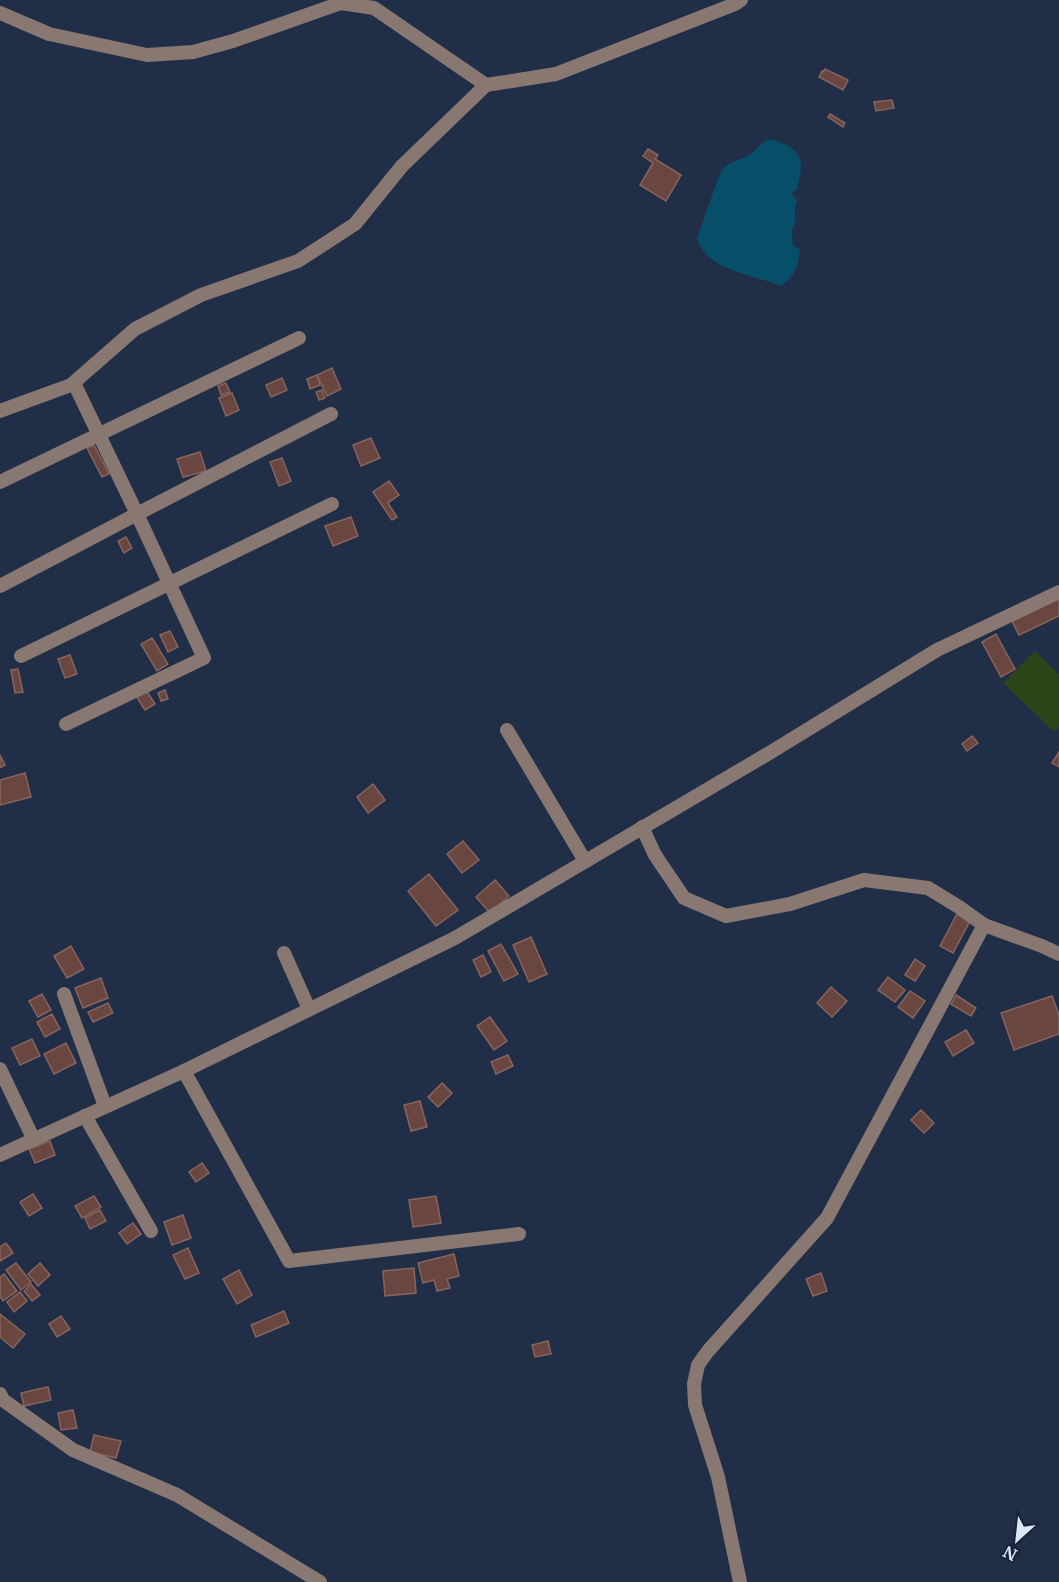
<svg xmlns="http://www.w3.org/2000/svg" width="1059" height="1582" font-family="Merriweather,serif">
	<rect width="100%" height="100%" fill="#212e47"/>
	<path fill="#2b4518" d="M1035 651 1059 674V727L1054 732 1003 683Z"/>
	<path fill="#074e69" d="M771 139C803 150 805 157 797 189L791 193 797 200 795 207V223L792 231 793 246 800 249C799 266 795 277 780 286 753 274 706 271 697 238L720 173C729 159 740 162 752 153 760 146 761 142 771 139Z"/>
	<g fill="#69463f" stroke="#88645c" stroke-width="1.5">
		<path d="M825 69 848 80 843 90 819 77 822 71 823 72Z"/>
		<path d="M892 100 894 108 876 111 874 102Z"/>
		<path d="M830 114 845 123 843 127 828 117Z"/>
		<path d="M648 149 658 155 655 159 681 175 666 201 640 185 653 163 643 156Z"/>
		<path d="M332 368 341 389 327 396 317 375Z"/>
		<path d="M317 375 320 385 310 389 307 379Z"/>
		<path d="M282 378 287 390 271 397 266 385Z"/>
		<path d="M226 383 230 392 221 395 218 386Z"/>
		<path d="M322 390 325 398 319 400 316 392Z"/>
		<path d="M232 393 239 410 226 416 219 398Z"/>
		<path d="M371 438 380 458 361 466 353 445Z"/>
		<path d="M94 445 109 474 102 477 87 448Z"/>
		<path d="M200 452 206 471 183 477 177 459Z"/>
		<path d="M282 458 291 481 279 486 270 462Z"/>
		<path d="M389 481 399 495 388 503 397 517 392 520 373 492Z"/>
		<path d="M351 517 358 536 333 546 325 526Z"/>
		<path d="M126 537 132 548 124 553 118 541Z"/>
		<path d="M1059 597V616L1019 635 1011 619Z"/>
		<path d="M170 631 178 647 168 652 160 635Z"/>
		<path d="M996 634 1015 669 1001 677 982 642Z"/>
		<path d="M152 638 168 664 157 671 141 644Z"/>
		<path d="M70 655 77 674 65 678 58 659Z"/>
		<path d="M18 669 23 692 15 693 11 670Z"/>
		<path d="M146 690 155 704 145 710 136 696Z"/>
		<path d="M165 690 168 699 161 701 158 693Z"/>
		<path d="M972 736 978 743 967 751 962 744Z"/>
		<path d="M1059 752V767L1052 763Z"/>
		<path d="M0 755 5 765 0 768Z"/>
		<path d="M25 773 31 797 0 805V780Z"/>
		<path d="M373 784 385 800 368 813 357 797Z"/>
		<path d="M463 841 479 860 462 873 447 854Z"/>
		<path d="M429 874 458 910 436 926 408 891Z"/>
		<path d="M495 880 509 896 490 913 476 897Z"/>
		<path d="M957 914 970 921 953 953 940 946Z"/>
		<path d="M531 937 547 974 529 982 513 945Z"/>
		<path d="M501 944 518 974 504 981 488 951Z"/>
		<path d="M71 946 84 969 67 978 54 956Z"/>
		<path d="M483 955 491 972 481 977 473 960Z"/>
		<path d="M915 959 925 966 915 981 905 975Z"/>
		<path d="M888 977 905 990 895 1002 878 990Z"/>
		<path d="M101 978 108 998 83 1008 75 988Z"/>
		<path d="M831 987 847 1001 832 1017 817 1003Z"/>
		<path d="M910 991 925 1001 913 1018 898 1007Z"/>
		<path d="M42 994 51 1010 38 1017 29 1001Z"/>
		<path d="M956 995 976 1008 971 1016 951 1004Z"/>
		<path d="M1052 996 1059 1015V1034L1014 1050 1001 1013Z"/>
		<path d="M108 1003 113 1013 93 1022 88 1012Z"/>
		<path d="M52 1014 60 1029 45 1037 37 1022Z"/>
		<path d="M490 1017 507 1041 494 1050 477 1026Z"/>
		<path d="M966 1030 974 1043 953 1056 945 1042Z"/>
		<path d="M32 1039 40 1056 20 1065 12 1048Z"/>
		<path d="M66 1043 76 1063 54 1074 44 1054Z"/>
		<path d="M508 1055 513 1066 496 1074 491 1062Z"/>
		<path d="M442 1083 452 1093 438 1107 428 1097Z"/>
		<path d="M420 1101 427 1127 411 1131 404 1105Z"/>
		<path d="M921 1110 934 1123 924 1133 911 1120Z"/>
		<path d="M50 1141 55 1155 35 1163 29 1149Z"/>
		<path d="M202 1163 209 1173 196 1182 189 1172Z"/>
		<path d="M33 1194 42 1208 29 1216 20 1202Z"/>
		<path d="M94 1196 101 1207 82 1218 75 1206Z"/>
		<path d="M436 1196 441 1223 413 1227 409 1200Z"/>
		<path d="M100 1210 106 1221 90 1229 85 1218Z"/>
		<path d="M183 1215 191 1238 172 1245 164 1222Z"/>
		<path d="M133 1223 141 1234 127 1244 119 1233Z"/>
		<path d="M6 1243 13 1253 0 1261V1247Z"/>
		<path d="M188 1248 199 1273 185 1279 173 1255Z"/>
		<path d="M454 1254 459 1276 447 1279 450 1288 437 1291 434 1280 423 1283 418 1263Z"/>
		<path d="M16 1263 31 1282 21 1290 6 1270Z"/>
		<path d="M40 1263 50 1275 38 1286 28 1274Z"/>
		<path d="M414 1268 416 1293 385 1296 383 1271Z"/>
		<path d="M239 1270 252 1295 237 1304 223 1279Z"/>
		<path d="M821 1273 827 1291 813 1296 806 1279Z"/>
		<path d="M4 1274 17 1291 3 1301 0 1296V1277Z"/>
		<path d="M31 1284 40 1295 32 1301 24 1291Z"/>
		<path d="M20 1292 27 1301 14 1312 7 1302Z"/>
		<path d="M284 1311 289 1323 256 1337 251 1325Z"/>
		<path d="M0 1314 25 1334 13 1348 0 1337Z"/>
		<path d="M61 1316 70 1329 57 1337 49 1324Z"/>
		<path d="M548 1341 551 1354 535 1357 532 1345Z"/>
		<path d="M48 1387 51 1400 24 1406 21 1393Z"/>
		<path d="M73 1410 77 1428 61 1430 58 1413Z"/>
		<path d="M94 1435 121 1441 116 1458 90 1452Z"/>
	</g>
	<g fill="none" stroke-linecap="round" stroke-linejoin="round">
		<g stroke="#887871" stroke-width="14">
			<path d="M0 13 49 34 147 55 193 52 233 41 341 3 374 8 486 85 556 74 735 4 741 0"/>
			<path d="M74 383 137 514 331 414"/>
			<path d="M0 411 71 385 135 329 201 295 298 261 355 224 402 166 486 85"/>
			<path d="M0 482 299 338"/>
			<path d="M0 586 137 514 204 658 66 724"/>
			<path d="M21 656 332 504"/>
			<path d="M507 730 585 861"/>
			<path d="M642 827 655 855 684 898 726 916 790 904 864 880 928 888 959 907 984 925 827 1218 708 1351 698 1365 694 1384 695 1405 718 1477 740 1582"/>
			<path d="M984 925 1042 946 1059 954"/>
			<path d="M284 953 309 1009"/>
			<path d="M64 994 105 1106"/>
			<path d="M0 1069 34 1140"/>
			<path d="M184 1071 289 1261 519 1234"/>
			<path d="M85 1116 151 1231"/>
			<path d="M0 1155 184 1071 455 938 771 752 937 650 1059 592"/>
			<path d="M0 1394 3 1400 73 1450 177 1495 320 1582"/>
		</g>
	</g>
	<g transform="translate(1017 1540) rotate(207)" stroke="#18243c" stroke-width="4.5" paint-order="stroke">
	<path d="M0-4.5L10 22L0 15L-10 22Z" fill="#dee7f8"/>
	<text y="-9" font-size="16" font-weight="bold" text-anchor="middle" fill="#dee7f8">N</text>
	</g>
</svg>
